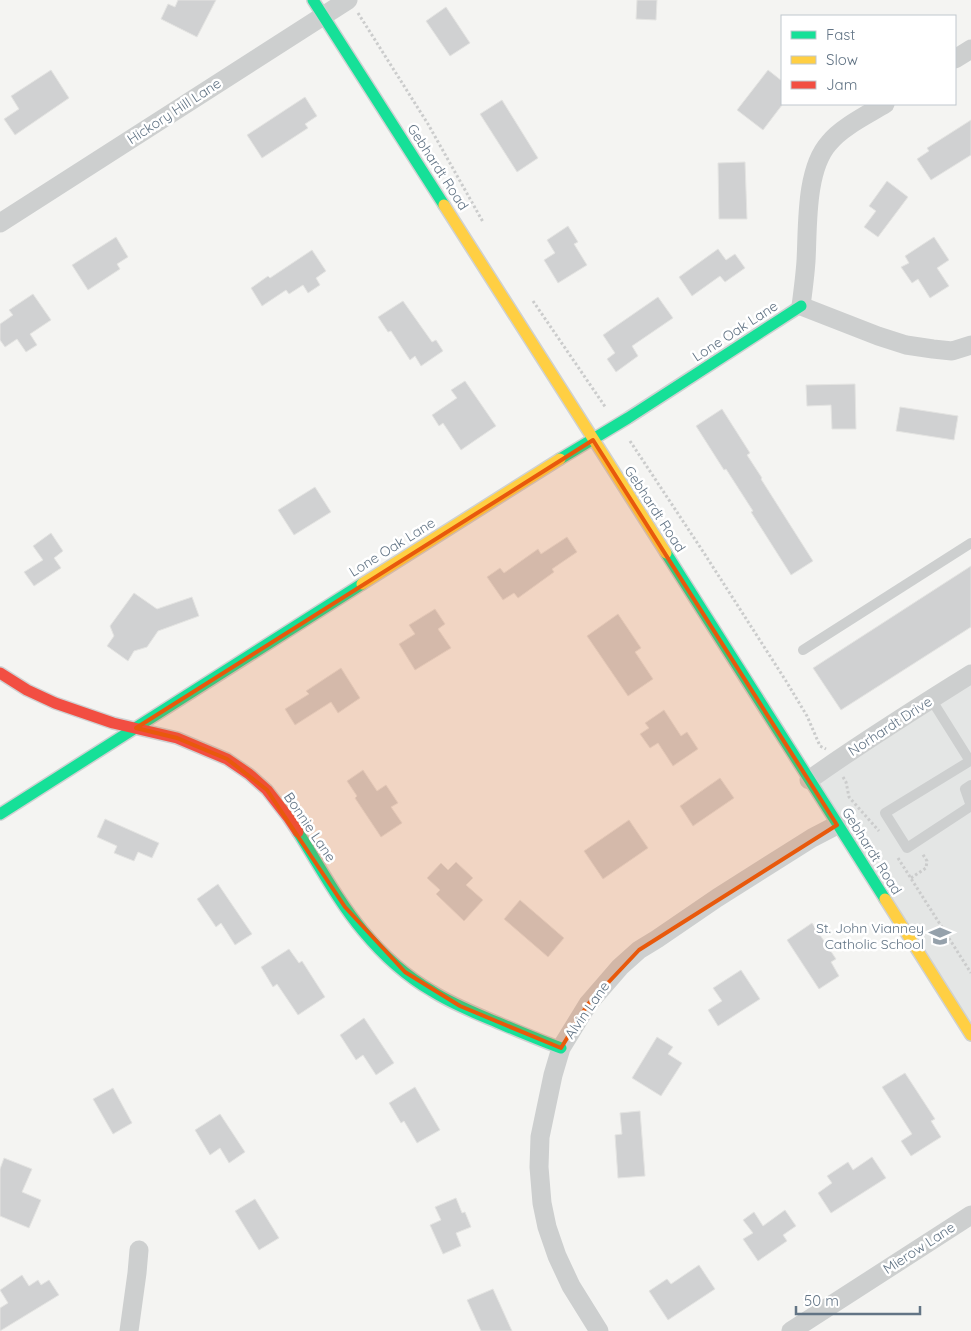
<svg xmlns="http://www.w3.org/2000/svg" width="971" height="1331" font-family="Quicksand,sans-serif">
	<rect width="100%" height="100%" fill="#f4f4f2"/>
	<path fill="#e4e6e5" d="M971 674V1035L809 780Z"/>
	<g fill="#d0d1d2" stroke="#e4e4e2">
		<path d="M178 0H216L197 37 161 19 168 4 175 7Z"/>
		<path d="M637 0H657L656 20 636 19Z"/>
		<path d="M446 7 470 43 450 56 426 21Z"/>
		<path d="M51 70 69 98 15 135 4 119 19 109 11 96Z"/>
		<path d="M768 70 782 81V105L763 130 737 110Z"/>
		<path d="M305 97 317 116 305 124 308 128 262 158 247 135Z"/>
		<path d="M502 100 538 158 517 172 480 114Z"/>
		<path d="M971 120V155L931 180 917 159 929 151 927 148Z"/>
		<path d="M745 162 747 219H719L718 163Z"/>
		<path d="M887 181 908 197 878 237 864 227 876 211 869 206Z"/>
		<path d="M568 226 578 242 574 244 587 265 558 283 544 260 555 253 547 240Z"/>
		<path d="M116 237 128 257 117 264 120 269 88 290 72 265Z"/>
		<path d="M934 237 949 260 937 268 949 286 930 298 918 279 912 283 901 267 909 263 905 256Z"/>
		<path d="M718 249 726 260 735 254 745 268 725 282 720 276 692 296 679 277Z"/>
		<path d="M312 250 326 271 316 278 320 285 308 293 303 285 289 294 286 290 262 306 251 288 268 276 270 278Z"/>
		<path d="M33 294 51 320 30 334 37 345 26 352 17 339 5 347 0 340V324L13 315 9 310Z"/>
		<path d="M658 297 673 318 632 346 638 356 616 372 607 359 615 353 603 335Z"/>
		<path d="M403 301 432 342 436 340 443 351 421 366 415 356 410 360 391 331 388 332 378 317Z"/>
		<path d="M465 381 496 426 461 450 443 423 439 426 432 415 457 398 451 390Z"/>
		<path d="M855 384 856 429H832L831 405 807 406 806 385Z"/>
		<path d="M900 407 958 416 954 440 896 431Z"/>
		<path d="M722 409 750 453 747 455 762 478 761 479 813 561 791 575 751 512 753 511 726 469 724 470 696 426Z"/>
		<path d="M315 487 331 512 294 535 278 510Z"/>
		<path d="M51 533 63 551 54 558 61 568 34 586 24 572 43 560 33 546Z"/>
		<path d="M567 537 577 552 552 569 554 572 518 598 514 593 503 600 487 577 500 568 504 573 538 549 541 554Z"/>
		<path d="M971 566V627L841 710 813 668Z"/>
		<path d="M134 593 157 609 192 597 199 616 158 631 147 647 134 651 128 661 107 646 114 636 110 626Z"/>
		<path d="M435 609 445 624 438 629 451 648 415 670 399 644 415 634 409 625Z"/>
		<path d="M618 614 641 648 635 652 653 679 628 696 587 636Z"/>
		<path d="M341 668 360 698 338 713 331 702 295 725 285 709 309 694 306 691Z"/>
		<path d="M664 710 681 736 687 732 698 749 673 766 658 743 650 748 640 734 649 728 645 723Z"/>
		<path d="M363 770 377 791 386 785 398 803 391 807 402 823 381 837 355 798 357 796 347 781Z"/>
		<path d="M720 778 734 798 693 826 680 806Z"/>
		<path d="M105 819 159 843 152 858 138 852 134 861 114 853 117 846 97 837Z"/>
		<path d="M629 820 648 848 603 879 584 851Z"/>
		<path d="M456 862 473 878 466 885 483 900 464 921 436 894 440 890 427 878 441 863 448 870Z"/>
		<path d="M218 884 252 934 235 945 221 923 216 927 197 899Z"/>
		<path d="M520 900 564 938 548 957 504 919Z"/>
		<path d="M812 923 836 959 831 962 839 976 819 989 787 940Z"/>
		<path d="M289 949 299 963 302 961 325 997 298 1015 277 984 273 987 261 967Z"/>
		<path d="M741 970 760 999 718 1026 708 1010 722 1001 713 988Z"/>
		<path d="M364 1018 394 1063 376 1075 363 1055 356 1060 340 1035Z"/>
		<path d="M657 1037 673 1047 668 1054 682 1063 661 1096 632 1078Z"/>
		<path d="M905 1073 935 1119 931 1121 941 1137 911 1156 901 1141 912 1134 882 1087Z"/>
		<path d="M415 1087 440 1130 417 1143 404 1121 401 1123 389 1103Z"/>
		<path d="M113 1088 132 1123 113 1134 93 1099Z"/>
		<path d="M640 1111 645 1176 618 1178 615 1135 622 1134 620 1113Z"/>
		<path d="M220 1114 245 1152 229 1163 220 1148 210 1155 195 1130Z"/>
		<path d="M872 1157 886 1178 831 1213 818 1193 832 1183 827 1176 848 1162 853 1170Z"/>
		<path d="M4 1158 32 1169 22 1192 41 1200 29 1228 0 1216V1169Z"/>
		<path d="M456 1198 462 1213 465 1212 471 1227 456 1233 461 1246 443 1254 430 1225 441 1220 435 1207Z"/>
		<path d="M255 1199 279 1238 259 1250 235 1211Z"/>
		<path d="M785 1210 796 1226 783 1235 787 1241 758 1261 743 1239 753 1233 743 1220 754 1212 763 1226Z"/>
		<path d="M699 1265 715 1289 668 1320 649 1291 667 1279 671 1284Z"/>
		<path d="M22 1275 29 1286 38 1280 41 1285 49 1280 59 1295 0 1331V1308L8 1303 0 1290Z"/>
		<path d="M493 1289 512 1331H481L467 1300Z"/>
	</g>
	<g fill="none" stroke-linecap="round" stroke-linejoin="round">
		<g stroke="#cfd1d2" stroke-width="14">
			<g id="fast">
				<path d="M313 0 444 205"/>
				<path d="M560 459 628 418 801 306"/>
				<path d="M666 553 885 899"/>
				<path d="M0 814 362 584"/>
				<path d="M298 832C319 865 338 901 363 931 382 954 406 976 432 991 449 1002 468 1010 487 1018 511 1028 536 1039 561 1048"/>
			</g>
		</g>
		<g stroke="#cfd1d2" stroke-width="14">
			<g id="slow">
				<path d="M444 205 666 553"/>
				<path d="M362 584 560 459"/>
				<path d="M885 899 971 1035"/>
			</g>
		</g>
		<g stroke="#cfd1d2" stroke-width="14">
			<path id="jam" d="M0 673 27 690 55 703 113 723 177 738 227 759 249 774 267 790 288 817 298 832"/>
		</g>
		<g stroke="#cbcccc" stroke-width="3" stroke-dasharray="2.5 2.5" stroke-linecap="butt">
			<path d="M358 13 428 124 483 222"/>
			<path d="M533 301 606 408"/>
			<path d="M630 441 704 553 786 681 807 716 820 746 826 749"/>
			<path d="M843 777 846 782 849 797 879 831"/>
			<path d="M898 858 971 973"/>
			<path d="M911 878 926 868 927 861 922 853"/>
		</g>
		<g stroke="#cdcfcf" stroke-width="10">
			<path d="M803 650 971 543"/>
			<path d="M931 699 970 761 885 813 907 848 971 806"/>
			<path d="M971 785 965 789 971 806"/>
		</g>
		<g stroke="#cdcfcf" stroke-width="19">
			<path d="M955 59 971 49"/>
			<path d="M885 104C867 115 842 127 829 143 805 170 808 227 806 261 805 276 803 291 801 306L878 336 906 345 933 349 952 351 971 345"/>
			<path d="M0 223 348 0"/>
			<path d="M809 780C862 742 917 708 971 674"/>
			<path d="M129 1331 137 1273 139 1250"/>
			<path d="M599 1331 571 1286 557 1256 547 1227 542 1203 539 1167 540 1137 553 1075 561 1048 588 1004 620 967 639 950 657 939 717 898 812 838 837 825"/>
			<path d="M791 1331 971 1215"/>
		</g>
		<use href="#fast" stroke="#16e098" stroke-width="11"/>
		<use href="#slow" stroke="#ffcf43" stroke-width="11"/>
		<use href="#jam" stroke="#f24e42" stroke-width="11"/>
	</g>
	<path fill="#e8590c" fill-opacity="0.2" stroke="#e8590c" stroke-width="4" stroke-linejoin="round" d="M593 440 837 825 639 950 588 1004 561 1048 460 1006 405 972 345 907 267 790 227 759 177 738 136 728Z"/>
	<defs>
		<g id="school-bare" transform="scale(1.725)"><path d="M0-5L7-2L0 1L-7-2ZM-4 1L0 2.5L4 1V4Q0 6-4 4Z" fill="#95a1ab" stroke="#fff" stroke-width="2.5" paint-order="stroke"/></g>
	</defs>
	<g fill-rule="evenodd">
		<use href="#school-bare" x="940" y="936"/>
	</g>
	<g text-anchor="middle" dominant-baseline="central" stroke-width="5" stroke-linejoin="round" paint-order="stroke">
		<g font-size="14" fill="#627485" stroke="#fff">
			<text transform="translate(174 111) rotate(-33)">Hickory Hill Lane</text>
			<text transform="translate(438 167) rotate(57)">Gebhardt Road</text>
			<text transform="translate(735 331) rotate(-33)">Lone Oak Lane</text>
			<text transform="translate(655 509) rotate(57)">Gebhardt Road</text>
			<text transform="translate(392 547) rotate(-32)">Lone Oak Lane</text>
			<text transform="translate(890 726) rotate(-33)">Norhardt Drive</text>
			<text transform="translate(310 827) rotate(56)">Bonnie Lane</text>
			<text transform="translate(872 851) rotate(58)">Gebhardt Road</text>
			<text transform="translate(587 1010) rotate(-55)">Alvin Lane</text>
			<text transform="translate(919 1248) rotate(-33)">Mierow Lane</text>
		</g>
		<g font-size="14" fill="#627485" stroke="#fff" text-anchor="end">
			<text x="924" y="928">St. John Vianney<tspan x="924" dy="16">Catholic School</tspan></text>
		</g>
	</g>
	<rect x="781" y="15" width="175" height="90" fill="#ffffff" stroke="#c0c7ce"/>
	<rect x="791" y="31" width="25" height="8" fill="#16e098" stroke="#c0c7ce"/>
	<text x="826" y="40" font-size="15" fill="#627485">Fast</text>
	<rect x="791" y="56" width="25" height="8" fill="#ffcf43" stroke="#c0c7ce"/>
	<text x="826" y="65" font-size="15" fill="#627485">Slow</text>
	<rect x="791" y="81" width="25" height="8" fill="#f24e42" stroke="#c0c7ce"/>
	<text x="826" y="90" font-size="15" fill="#627485">Jam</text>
	<path d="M796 1306v8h124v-8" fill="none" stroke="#627485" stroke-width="2.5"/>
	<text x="804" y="1306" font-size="15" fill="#627485" stroke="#ffffff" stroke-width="4" paint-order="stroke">50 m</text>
</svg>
